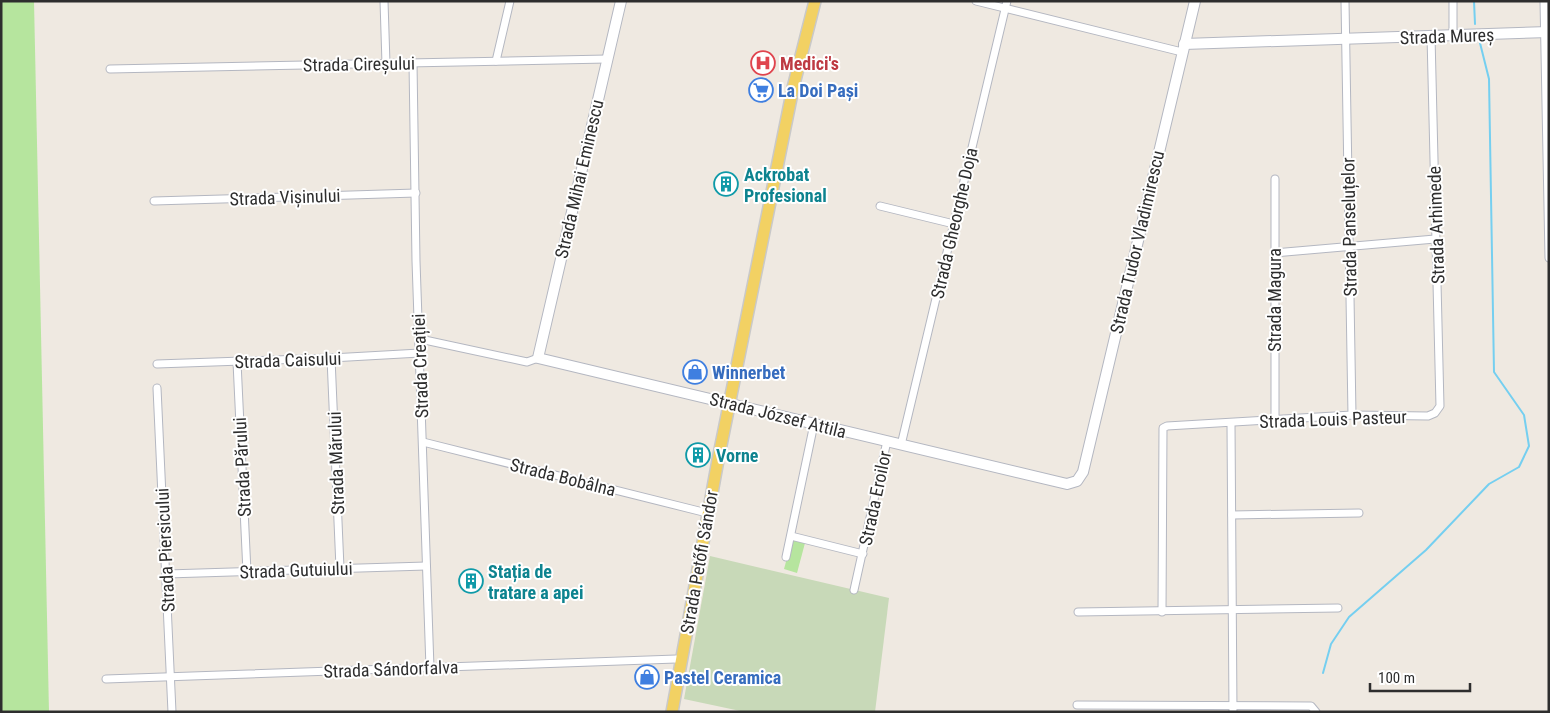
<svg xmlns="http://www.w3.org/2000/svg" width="1550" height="713" font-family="'Roboto Condensed',sans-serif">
	<rect width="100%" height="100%" fill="#efe9e1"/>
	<g fill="#b6e59e">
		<path d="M1 1H34L49 712H1Z"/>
		<path d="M792 540 805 543 797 573 784 569Z"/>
	</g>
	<path fill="#c8d9b8" d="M710 556 889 598 875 712H745L684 699Z"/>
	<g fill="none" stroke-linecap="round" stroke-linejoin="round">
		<g stroke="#75cff0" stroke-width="2">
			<path d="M1474 1 1475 24"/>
			<path d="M1323 673 1331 644 1349 617 1426 550 1489 484 1519 467 1529 446 1524 415 1494 372 1489 79 1479 39"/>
		</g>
		<g stroke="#b4b7c1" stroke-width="9">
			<g id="street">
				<path d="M384 1 386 64"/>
				<path d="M976 1 1182 52"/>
				<path d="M1345 1 1352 415"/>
				<path d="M1453 1V36"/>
				<path d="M1544 1 1549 258"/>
				<path d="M496 61 510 1"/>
				<path d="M413 63 416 261 430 668"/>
				<path d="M110 69 607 59"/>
				<path d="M1275 179V421"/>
				<path d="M154 201 416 193"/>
				<path d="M880 206 954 224"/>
				<path d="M1274 253 1435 239"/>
				<path d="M420 339 527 362 538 358"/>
				<path d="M331 358 340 568"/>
				<path d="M237 362 247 572"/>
				<path d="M157 364 331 358 420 353"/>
				<path d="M157 388 172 712"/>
				<path d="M1231 424 1233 712"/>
				<path d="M423 442 703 512"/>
				<path d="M901 445 1007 1"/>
				<path d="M1232 515 1359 513"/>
				<path d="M791 536 863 554"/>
				<path d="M786 557 814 424"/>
				<path d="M167 574 426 566"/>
				<path d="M854 590 887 441"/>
				<path d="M1078 612 1338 608"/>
				<path d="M1162 612 1163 428 1167 426 1352 415 1428 416 1435 413 1440 406 1431 36"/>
				<path d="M106 679 676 659"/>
				<path d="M1077 705 1311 706 1316 712"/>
			</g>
		</g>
		<g stroke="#b4b7c1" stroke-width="12">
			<g id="secondary">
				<path d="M621 1 538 358 1067 484 1077 481 1083 472 1195 1"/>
				<path d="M1184 44 1549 32"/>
			</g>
		</g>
		<g stroke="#c9c9c9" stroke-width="14">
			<path id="primary" d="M672 712 718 460 793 88 815 1"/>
		</g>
		<use href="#street" stroke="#fff" stroke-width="7"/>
		<use href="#secondary" stroke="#fff" stroke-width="10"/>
		<use href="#primary" stroke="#f2d163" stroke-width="11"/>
	</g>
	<defs>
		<g id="hospital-ring" transform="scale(1.25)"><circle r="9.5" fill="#fff" stroke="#e0444e" stroke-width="1.5"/><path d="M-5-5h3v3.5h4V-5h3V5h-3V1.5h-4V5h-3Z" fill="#e0444e"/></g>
		<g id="supermarket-ring" transform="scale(1.25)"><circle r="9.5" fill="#fff" stroke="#3f7fe0" stroke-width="1.5"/><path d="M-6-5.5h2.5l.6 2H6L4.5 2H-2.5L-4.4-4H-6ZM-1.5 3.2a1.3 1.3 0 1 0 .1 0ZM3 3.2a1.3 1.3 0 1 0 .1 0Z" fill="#3f7fe0"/></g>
		<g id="building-ring" transform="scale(1.25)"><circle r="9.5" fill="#fff" stroke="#0f9aa8" stroke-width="1.5"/><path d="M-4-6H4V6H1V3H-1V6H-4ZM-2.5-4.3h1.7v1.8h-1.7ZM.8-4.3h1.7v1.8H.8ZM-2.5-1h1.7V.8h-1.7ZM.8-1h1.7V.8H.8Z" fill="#0f9aa8"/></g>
		<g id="shop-ring" transform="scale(1.25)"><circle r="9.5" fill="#fff" stroke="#3f7fe0" stroke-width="1.5"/><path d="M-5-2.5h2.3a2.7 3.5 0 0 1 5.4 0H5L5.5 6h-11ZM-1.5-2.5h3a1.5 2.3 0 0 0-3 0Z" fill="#3f7fe0"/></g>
	</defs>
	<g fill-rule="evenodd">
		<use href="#hospital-ring" x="763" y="63"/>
		<use href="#supermarket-ring" x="761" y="90"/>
		<use href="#building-ring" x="726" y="184"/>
		<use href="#shop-ring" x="695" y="372"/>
		<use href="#building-ring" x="698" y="455"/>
		<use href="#building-ring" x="471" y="581"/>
		<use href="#shop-ring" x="647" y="677"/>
	</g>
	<g text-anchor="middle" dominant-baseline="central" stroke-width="4" stroke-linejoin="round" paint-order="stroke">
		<g font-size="18" fill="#2e2e2e" stroke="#fff">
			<text transform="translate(1447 36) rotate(-2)">Strada Mureș</text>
			<text transform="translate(359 64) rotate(-1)">Strada Cireșului</text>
			<text transform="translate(579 179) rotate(-77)">Strada Mihai Eminescu</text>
			<text transform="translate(285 197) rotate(-2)">Strada Vișinului</text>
			<text transform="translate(954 223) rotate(-77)">Strada Gheorghe Doja</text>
			<text transform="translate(1436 225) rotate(-92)">Strada Arhimede</text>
			<text transform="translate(1349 227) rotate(-91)">Strada Panseluțelor</text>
			<text transform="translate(1137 242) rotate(-77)">Strada Tudor Vladimirescu</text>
			<text transform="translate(1274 300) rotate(-90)">Strada Magura</text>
			<text transform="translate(288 360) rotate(-2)">Strada Caisului</text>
			<text transform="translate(420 366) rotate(-92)">Strada Creației</text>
			<text transform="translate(778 415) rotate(14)">Strada József Attila</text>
			<text transform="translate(1333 419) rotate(-2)">Strada Louis Pasteur</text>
			<text transform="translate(336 463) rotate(-92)">Strada Mărului</text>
			<text transform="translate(242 467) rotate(-93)">Strada Părului</text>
			<text transform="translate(563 477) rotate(14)">Strada Bobâlna</text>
			<text transform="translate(875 498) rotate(-78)">Strada Eroilor</text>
			<text transform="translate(165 550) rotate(-93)">Strada Piersicului</text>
			<text transform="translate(699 562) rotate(-80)">Strada Petőfi Sándor</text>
			<text transform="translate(296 570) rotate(-2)">Strada Gutuiului</text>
			<text transform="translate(391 669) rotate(-2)">Strada Sándorfalva</text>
		</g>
		<g font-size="18" font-weight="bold" fill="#be3a42" stroke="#fff" text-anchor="start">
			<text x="780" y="63">Medici's</text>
		</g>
		<g font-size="18" font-weight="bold" fill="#366cbe" stroke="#fff" text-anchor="start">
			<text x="778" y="90">La Doi Pași</text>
			<text x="712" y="372">Winnerbet</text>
			<text x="664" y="677">Pastel Ceramica</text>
		</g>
		<g font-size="18" font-weight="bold" fill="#0d838f" stroke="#fff" text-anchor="start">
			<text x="744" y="174">Ackrobat<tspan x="744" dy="21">Profesional</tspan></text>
			<text x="716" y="455">Vorne</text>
			<text x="488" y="571">Stația de<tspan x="488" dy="21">tratare a apei</tspan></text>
		</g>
	</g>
	<rect width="1550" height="713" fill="none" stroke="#2e2e2e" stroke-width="5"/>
	<path d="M1370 683v8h100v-8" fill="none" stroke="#2e2e2e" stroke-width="2.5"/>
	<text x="1378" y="683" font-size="15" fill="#2e2e2e" stroke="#ffffff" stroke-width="4" paint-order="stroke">100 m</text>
</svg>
